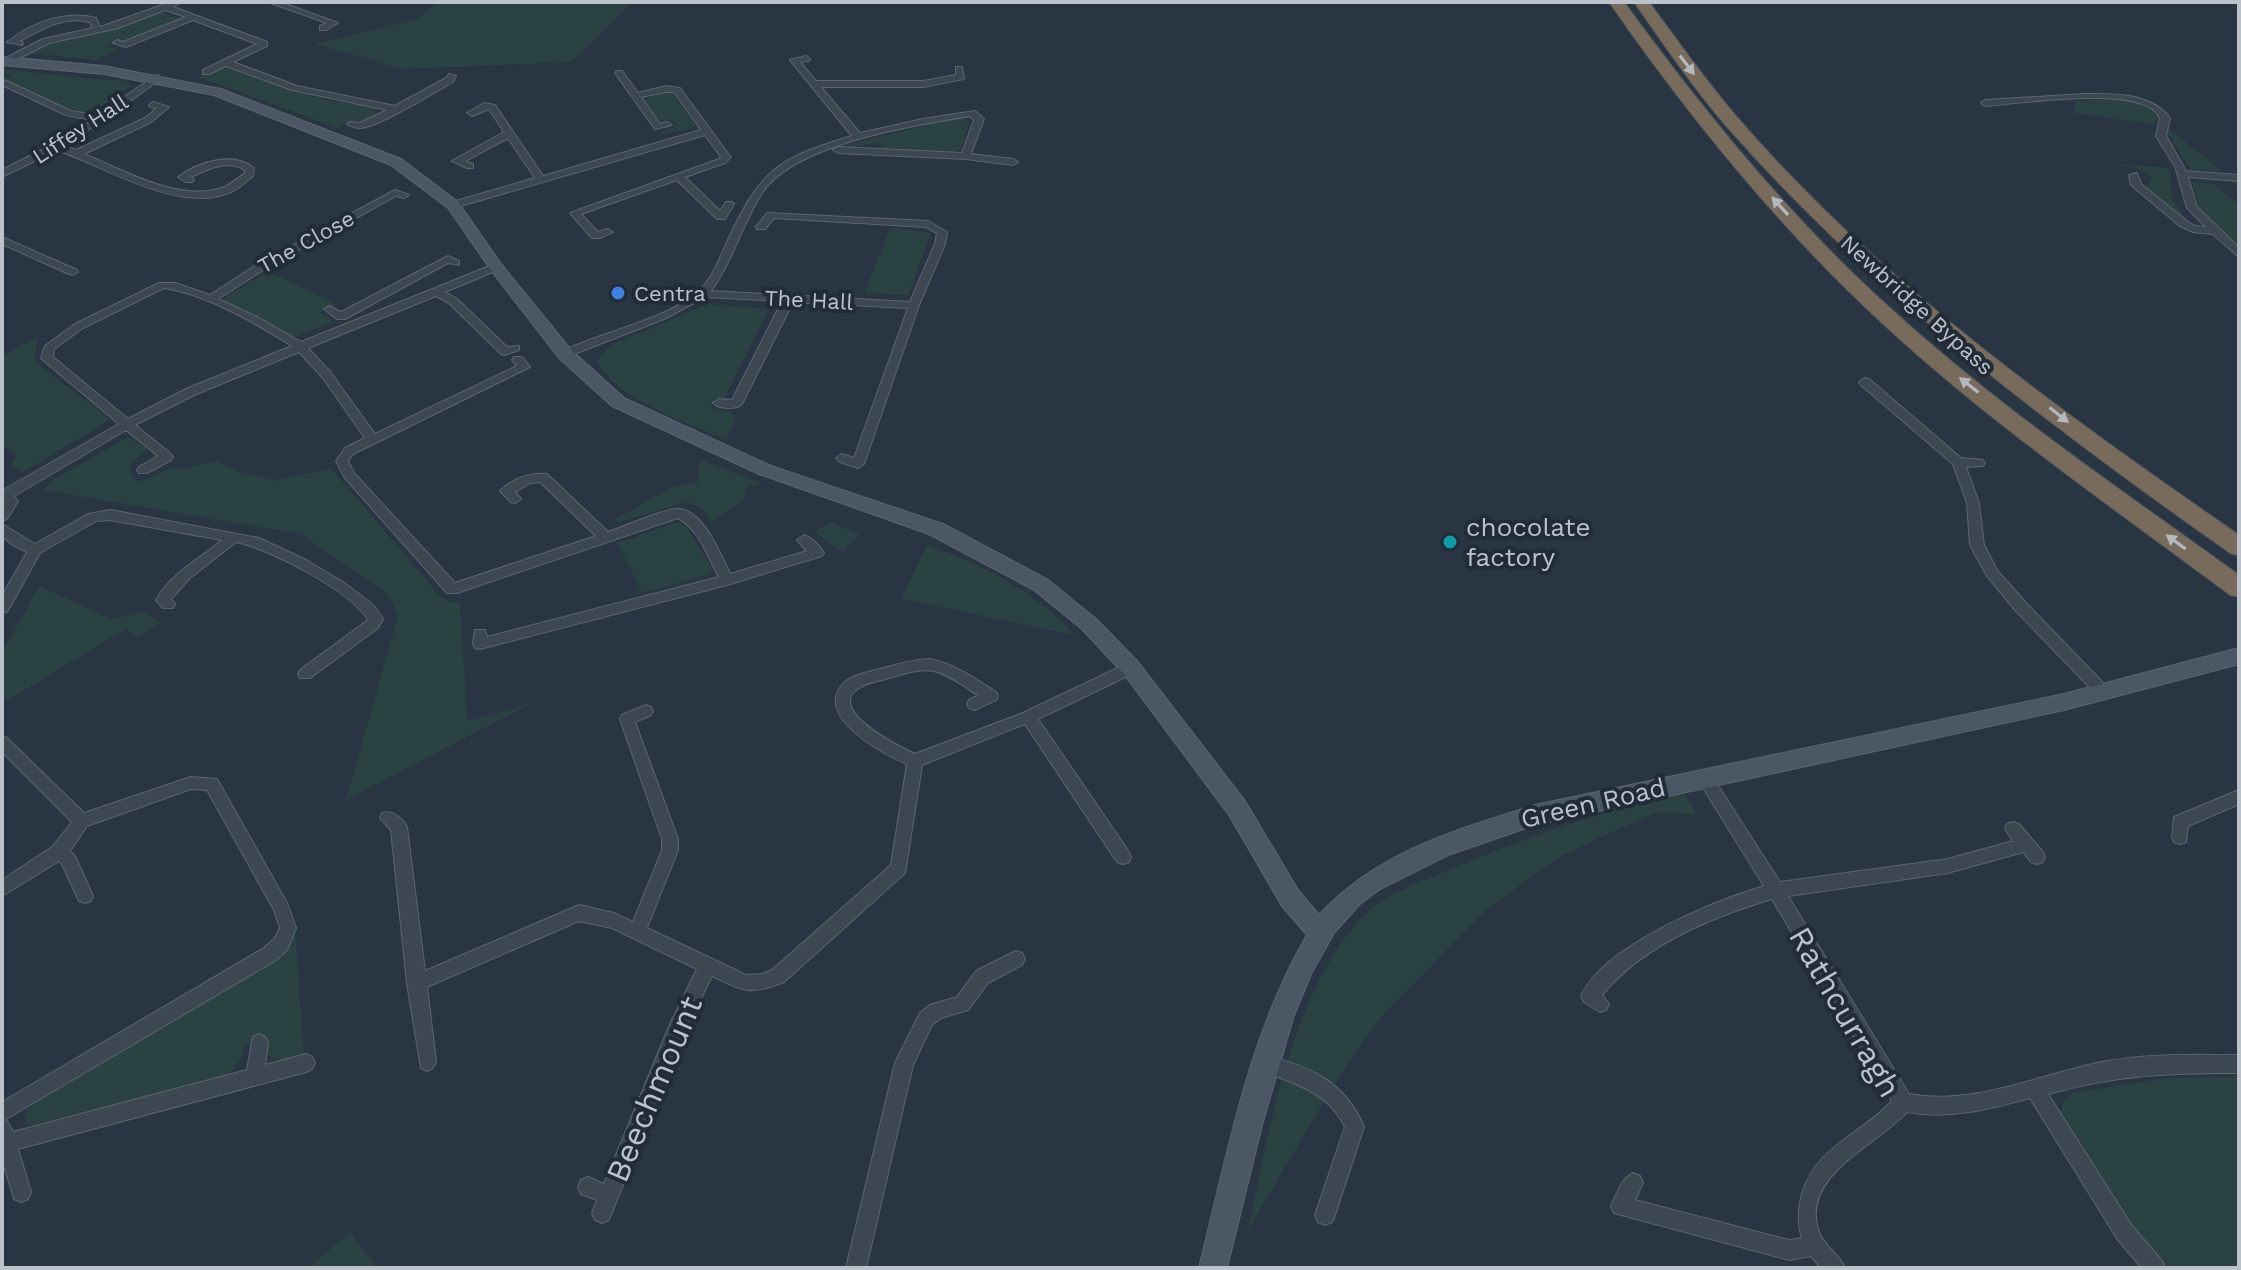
<svg xmlns="http://www.w3.org/2000/svg" width="2241" height="1270" font-family="'Work Sans',sans-serif">
	<rect width="100%" height="100%" fill="#293542"/>
	<g fill="#2b4243">
		<path d="M439 2H632L571 62 403 69 315 44 417 19Z"/>
		<path d="M160 12 182 19 138 37 106 45 119 50 94 60 30 53 54 41 118 27Z"/>
		<path d="M2 69 125 82 131 86 95 114C63 110 33 95 4 80L12 76 2 72Z"/>
		<path d="M216 69H229L324 100 371 107 376 109 378 114C365 122 353 120 338 128L199 77Z"/>
		<path d="M662 92 672 93 695 125 694 128 656 135 676 126 672 120H659L644 100Z"/>
		<path d="M2121 99C2134 102 2153 105 2158 118L2154 124 2073 113 2076 101Z"/>
		<path d="M955 118 965 119 969 124 961 149 954 153 885 150 880 143C865 143 854 149 838 147Z"/>
		<path d="M2169 129 2222 171 2190 169 2166 130Z"/>
		<path d="M2117 164 2169 168 2173 200 2188 222 2145 188 2153 178 2138 169Z"/>
		<path d="M2192 182 2214 184 2239 205V249L2200 209Z"/>
		<path d="M890 228 931 233 908 295 864 293Z"/>
		<path d="M268 271 336 304 320 313 333 322 293 337 221 300Z"/>
		<path d="M708 304 769 309 725 397 715 399 710 408 730 411 737 418 726 439C688 424 616 399 597 361L609 346Z"/>
		<path d="M37 337 35 362 106 416 108 421 23 472 10 466 17 454 2 445V356Z"/>
		<path d="M128 437 147 449 131 464 130 471 138 483 173 467 178 470 215 461 243 473 275 481 331 468 440 596 450 603 460 601 467 721 532 703 346 800 398 616 389 595 301 534 44 490 53 480Z"/>
		<path d="M700 460 764 484 748 486 744 491 746 498 711 522 703 509 687 502 619 522 612 521 672 487 698 482Z"/>
		<path d="M678 522 686 526 712 568 710 574 642 593 618 543Z"/>
		<path d="M830 522 859 534 843 552 814 532Z"/>
		<path d="M927 545C974 560 1043 596 1074 635L901 599Z"/>
		<path d="M39 586 111 619 145 612 160 624 138 637 126 629 8 700 2 694V653Z"/>
		<path d="M1678 794 1685 795 1697 814 1657 813 1607 834 1558 858 1487 909 1380 1018 1332 1088 1248 1230C1269 1131 1289 1005 1355 925 1379 895 1420 882 1454 868 1527 837 1600 812 1678 794Z"/>
		<path d="M295 932 304 1054C291 1058 280 1064 268 1055L265 1039 245 1046C240 1064 234 1072 217 1079L32 1125 25 1123 26 1111 40 1100 246 977 288 944Z"/>
		<path d="M2239 1077V1268H2168L2140 1240 2061 1114 2063 1101 2072 1093 2167 1078Z"/>
		<path d="M350 1232 377 1268H308Z"/>
	</g>
	<g fill="none" stroke-linecap="round" stroke-linejoin="round">
		<g stroke="#5c6570" stroke-width="2">
			<g id="street">
				<path d="M171 2H182L173 7 267 42V46L233 62 297 86 395 106 446 78 449 74 456 76 453 82C435 92 376 129 359 128 354 128 352 126 347 124L349 122 360 123 387 110 292 90 226 66 209 74H203V70L257 44 193 20 126 47 113 43 117 40 123 42 186 17 165 10 118 28 49 43 8 64H2V60L43 39 93 28 90 22C64 15 42 29 20 41L23 43 22 45 7 42C33 23 64 10 96 18L100 27Z"/>
				<path d="M268 2H280L338 23 326 30H320V26L327 23Z"/>
				<path d="M806 56 810 59 809 61 800 62 816 81H923L956 75V67H962L964 79 923 87H821L860 133 923 119 975 111 984 119 971 154 1013 159 1018 162 1013 165 966 159 838 153 833 150 838 147 962 153 974 120 970 116C914 125 794 144 762 193 742 224 733 261 711 291L910 302 935 244 937 233 926 227 774 218 765 229H757L756 227 767 213 928 221 947 232 945 244 919 305 864 464 858 468 838 461 836 458 842 454 854 458 908 308 793 302 742 404C736 410 719 409 713 403L719 399 732 400 782 301 705 297 664 319 569 356 565 358 559 354C568 347 581 344 592 339 622 328 675 313 698 292 712 280 720 257 728 240 761 169 778 158 852 136L790 60Z"/>
				<path d="M616 71H622L638 93 666 86 680 88 729 155 731 157 725 163 685 177 720 211 726 202H732L734 204 725 219H717L677 180 581 214 598 232 608 229 613 232 600 238H592L570 213 719 159 721 157 705 135 457 207H449V203L535 178 508 138 465 161 473 164V168H467L452 161 504 132 489 109 472 116 467 113 484 103 495 105 543 176 701 130 674 92H666L641 97 660 124 667 122 672 125 655 129 615 73Z"/>
				<path d="M156 75 159 76V80L107 118 106 121H101L64 146 76 150 145 118 157 108 150 107 149 105 153 102 169 107 151 122 84 154C123 170 182 204 224 187 231 184 238 178 245 173L244 169C226 160 208 169 191 177L194 180 192 182H186L178 177C198 162 233 151 254 168L253 176C247 181 240 187 233 191 182 216 106 167 57 150L2 177V170L68 137 92 120 66 115 2 85V79L71 111 98 115Z"/>
				<path d="M2084 94C2114 94 2149 92 2170 118L2166 136 2186 171 2239 175V181L2188 177 2197 207 2239 248V257L2213 234 2193 232 2180 226 2131 185 2129 175 2137 173 2141 184 2188 222 2195 226 2206 227 2187 208 2175 166 2156 136 2160 118C2158 115 2156 111 2152 109 2124 88 2021 103 1985 106L1981 103 1985 100Z"/>
				<path d="M395 190 409 195 404 198 396 196 266 268 218 299 257 317 301 342 492 265H500V269L445 292 457 299 507 347 519 346V350L505 355 501 354 449 303 436 296 308 348 331 373 375 434 517 366 512 360 514 357H522L530 367 353 454 348 461 354 473 455 583 596 536 540 482 530 483 515 492 521 499 515 503 511 502 500 491C513 479 529 472 547 474L608 532C629 525 655 512 675 509 702 506 721 555 730 574L807 551 797 540 804 535C812 538 820 546 824 553L822 556 727 585 480 649 475 648 473 644 475 630H485L487 637 719 577C707 556 700 530 678 518L457 593H447L345 478 336 461 345 448 365 438 323 378 299 352 194 395 135 425 171 454 173 457 171 460 147 473H139L137 470 139 467 158 456 126 430 14 496 18 501 7 519 2 521V506L5 502 2 500V489H5L119 424 43 360 41 358 45 346 75 324 159 283H175L210 295 258 264ZM164 288C206 294 257 324 292 346L186 389 128 419 53 357 54 349 83 328Z"/>
				<path d="M2 237 77 270 78 272 73 275 69 274 2 244Z"/>
				<path d="M448 256 459 261V265L448 263 345 319H337L324 309 329 306 341 312Z"/>
				<path d="M1865 378 1869 379 1961 458 1983 460 1985 463 1983 466 1966 467 1979 503 1984 545 1997 570 2026 603 2108 688 2110 692 2108 696H2098L2016 611 1987 576 1970 545 1967 503 1953 464 1861 385 1859 382Z"/>
				<path d="M110 510 259 538 306 560 343 582 373 605 383 619 378 628 310 678H300L298 674 300 670 368 620C351 591 270 549 236 542L190 578 171 599 175 604 173 608H163L156 600C172 572 199 560 222 540L110 520 96 521 40 553 7 612 2 613V596L27 552 13 545 2 536V524L35 544 88 514Z"/>
				<path d="M930 659C955 664 975 679 996 692L998 696 996 700 974 710 969 708 967 704 969 700 978 695C965 687 950 675 934 671 918 668 901 675 885 679 876 682 864 683 856 690 829 712 900 747 915 754L1023 713 1126 664H1136L1138 668 1136 672 1038 719 1129 852 1131 857 1129 862 1123 864 1117 862 1025 724 922 765 905 873 784 982C749 996 744 991 712 976L684 1032 609 1220 602 1223 595 1220 592 1213 597 1200 581 1194 578 1187 581 1180 588 1177 604 1184 671 1022 697 969 612 928 579 921 427 987 436 1062 433 1068 427 1071 421 1068 407 983 391 830 380 818 382 813C392 810 403 818 407 827L425 971 579 905 614 913 633 922 662 850V839L620 719 622 715 646 705 651 707 653 711 651 715 635 722 678 839V850L647 928 746 975 763 974 772 970 891 865 907 764C883 754 810 715 845 682 854 674 869 672 880 669 897 665 913 659 930 659Z"/>
				<path d="M2 736 7 738 84 813 191 777 217 779 287 903 296 928 287 950 276 960 6 1119 13 1132 247 1070 253 1037 259 1034 265 1037 268 1043 265 1065 306 1054 312 1057 315 1063 312 1069 306 1072 18 1149 31 1192 28 1199 21 1202 14 1199 2 1159V1102L264 948 275 938 280 928 274 910 207 790 191 789 87 826 70 851 75 856 93 896 91 901 85 903 79 901 63 866 59 861 2 896V880L52 847 72 822 2 752Z"/>
				<path d="M1705 772 1710 773 1780 882 1948 859 2013 841 2005 829 2007 824 2013 822 2019 824 2043 852 2045 857 2043 862 2037 864 2031 862 2023 852 1948 873 1788 896 1909 1094C1971 1106 2036 1076 2097 1063 2144 1053 2192 1055 2239 1055V1073C2168 1073 2117 1075 2048 1094L2132 1226 2162 1261 2165 1268H2142L2118 1240 2030 1098C1990 1109 1948 1120 1907 1112 1877 1145 1799 1176 1819 1232 1824 1246 1839 1254 1845 1268H1821L1811 1256 1789 1260 1614 1213 1611 1206C1616 1195 1622 1178 1633 1173L1640 1176 1643 1183 1635 1200 1789 1240 1802 1238C1797 1223 1798 1209 1802 1194 1815 1147 1862 1134 1892 1101L1772 899C1712 917 1643 945 1602 995L1609 1004 1606 1010 1600 1012 1584 1002 1581 996C1603 946 1714 901 1764 886L1700 783 1697 778 1700 773Z"/>
				<path d="M2239 790V804L2188 826 2186 842 2180 844 2174 842 2172 837 2174 817Z"/>
				<path d="M1016 951 1022 953 1025 959 1022 965 988 983 968 1010 941 1018 932 1025 913 1065 866 1268H846L895 1063 920 1013 930 1005 957 997 976 971Z"/>
				<path d="M1266 1055C1311 1068 1345 1081 1364 1127L1335 1215 1332 1222 1325 1225 1318 1222 1315 1215 1345 1127C1328 1091 1294 1084 1260 1070L1257 1064 1260 1058Z"/>
			</g>
		</g>
		<g stroke="#5c6570" stroke-width="2">
			<path id="secondary" d="M2 57 104 66 221 89 401 159 458 202 501 264 571 350 624 398 771 466 943 524 1048 580 1096 619 1138 662 1245 801 1298 890 1319 915C1377 852 1456 830 1535 805L2064 694 2239 648V664L2064 710 1535 825 1448 855 1380 889 1360 904 1334 933 1312 972 1294 1015 1262 1125 1227 1268H1199C1227 1156 1248 1036 1307 935L1282 906 1229 815 1124 674 1082 629 1034 590 929 534 759 474 612 406 559 358 491 270 448 208 391 165 214 95 104 74 2 65Z"/>
		</g>
		<g stroke="#48525d" stroke-width="2">
			<g id="highway">
				<path d="M1609 2H1624C1706 114 1794 223 1898 315 2004 411 2123 491 2239 575V597L2230 595C2112 507 1990 423 1882 323 1779 228 1689 117 1609 2Z"/>
				<path d="M1634 2H1649C1678 41 1706 81 1737 117 1879 282 2061 412 2239 535V556L2230 553C2051 427 1874 294 1728 128 1694 89 1664 45 1634 2Z"/>
			</g>
		</g>
		<use href="#street" fill="#3d4752" fill-rule="evenodd"/>
		<use href="#secondary" fill="#4c5765" fill-rule="evenodd"/>
		<use href="#highway" fill="#786b5b" fill-rule="evenodd"/>
	</g>
	<defs><path id="oneway-solid" d="M-6-.8H1V-3.2L6.5 0L1 3.2V.8H-6Z" transform="scale(2)"/></defs>
	<g fill="#b4b9c1">
		<use href="#oneway-solid" transform="translate(1687 65) rotate(53)"/>
		<use href="#oneway-solid" transform="translate(1780 206) rotate(-132)"/>
		<use href="#oneway-solid" transform="translate(1969 385) rotate(-142)"/>
		<use href="#oneway-solid" transform="translate(2059 415) rotate(38)"/>
		<use href="#oneway-solid" transform="translate(2176 542) rotate(-144)"/>
	</g>
	<circle fill="#3f7fe0" stroke="#222c38" stroke-width="3" cx="618" cy="293" r="8"/>
	<circle fill="#0f9aa8" stroke="#222c38" stroke-width="3" cx="1450" cy="542" r="8"/>
	<g text-anchor="middle" dominant-baseline="central" stroke-width="8" stroke-linejoin="round" paint-order="stroke">
		<g font-size="22" fill="#bbc2cc" stroke="#222c38">
			<text transform="translate(80 129) rotate(-33)">Liffey Hall</text>
			<text transform="translate(306 242) rotate(-29)">The Close</text>
			<text transform="translate(809 300) rotate(3)">The Hall</text>
			<text transform="translate(1917 305) rotate(42)">Newbridge Bypass</text>
		</g>
		<g font-size="22" fill="#bbc2cc" stroke="#222c38" text-anchor="start">
			<text x="634" y="293">Centra</text>
		</g>
		<g font-size="26" fill="#bbc2cc" stroke="#222c38" text-anchor="start">
			<text x="1466" y="527">chocolate<tspan x="1466" dy="30">factory</tspan></text>
		</g>
		<g font-size="26" fill="#bbc2cc" stroke="#222c38">
			<text transform="translate(1593 803) rotate(-13)">Green Road</text>
		</g>
		<g font-size="32" fill="#bbc2cc" stroke="#222c38">
			<text transform="translate(1845 1012) rotate(60)">Rathcurragh</text>
			<text transform="translate(654 1089) rotate(-67)">Beechmount</text>
		</g>
	</g>
	<rect width="2241" height="1270" fill="none" stroke="#bbc2cc" stroke-width="8"/>
</svg>
